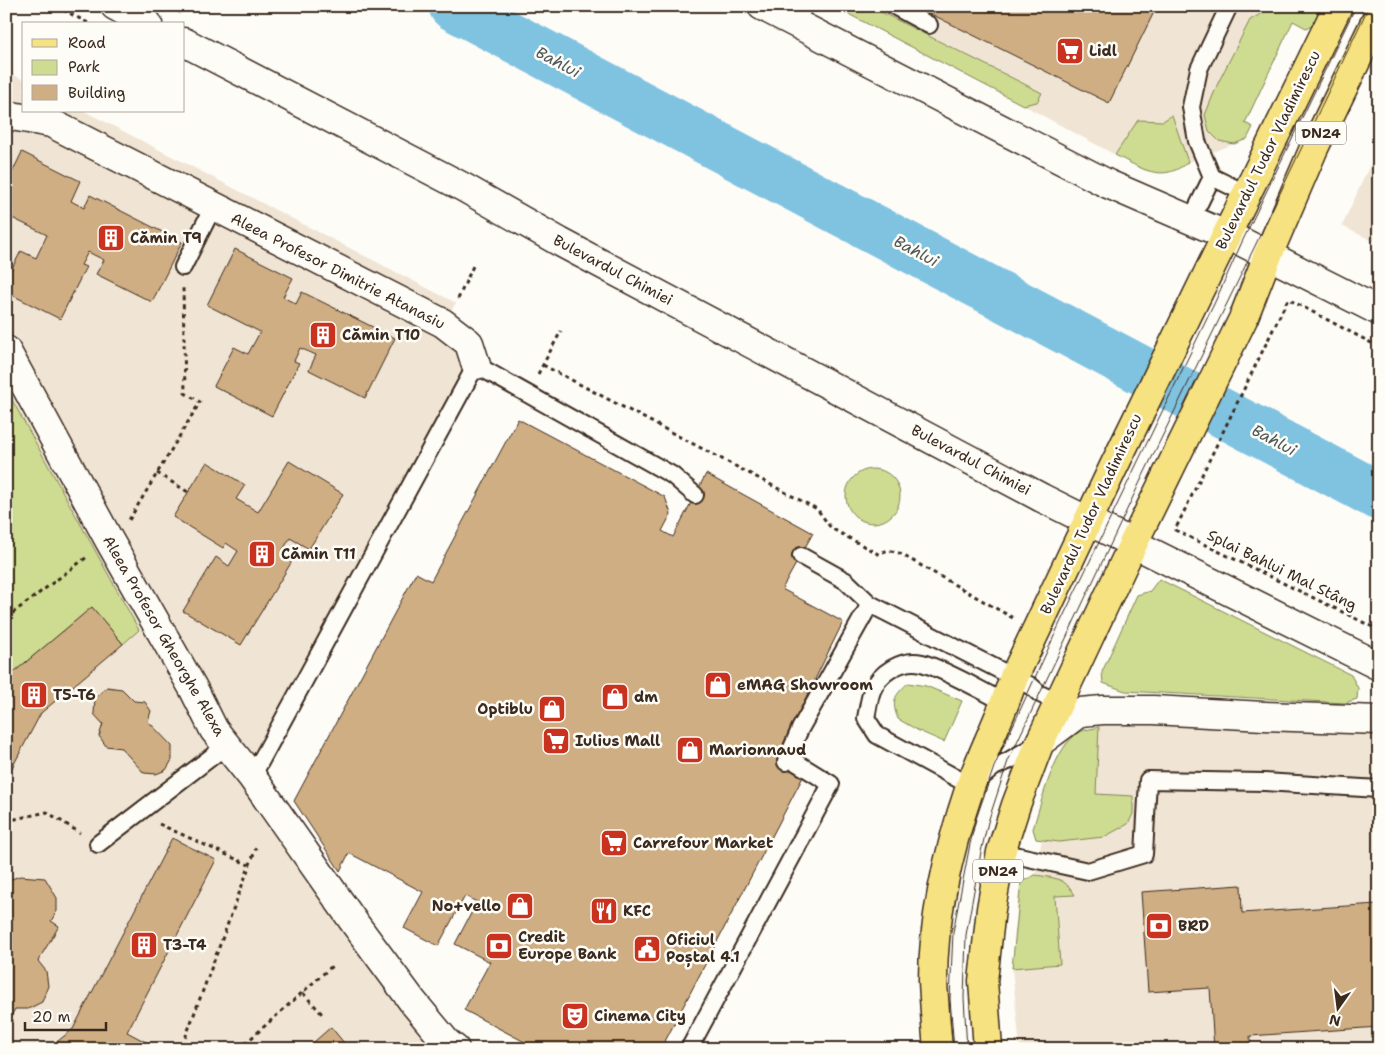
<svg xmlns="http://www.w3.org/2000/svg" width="1385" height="1055" font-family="'Shantell Sans',sans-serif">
	<rect width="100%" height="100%" fill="#fdfcf7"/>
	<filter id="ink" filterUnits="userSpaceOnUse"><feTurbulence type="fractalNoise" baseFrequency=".02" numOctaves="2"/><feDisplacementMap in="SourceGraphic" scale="10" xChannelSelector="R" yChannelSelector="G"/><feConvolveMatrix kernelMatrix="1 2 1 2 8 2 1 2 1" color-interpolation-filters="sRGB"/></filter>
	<g filter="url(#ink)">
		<g fill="#f0e5d4">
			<path d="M833 6H1300L1245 123 1253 127 1247 139 1188 162 1177 170 1164 173 1145 171 1023 105Z"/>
			<path d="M6 71 24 80V111H84L456 303 443 323 476 365 252 777 455 1049H6Z"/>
			<path d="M1379 145V244L1342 226Z"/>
			<path d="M1153 710 1379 720V1049H1020L1012 968 1017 909 1021 882 1035 875 1042 840 1036 839 1033 829 1055 763 1065 743 1080 732Z"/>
		</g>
		<g fill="#cddc90" stroke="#848357">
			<path d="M833 6H869L1042 93 1037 102 1023 105Z"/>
			<path d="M1266 6H1329L1319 21 1306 28 1293 21 1245 123 1253 127 1247 139 1234 144 1219 141 1209 131 1205 115 1218 83 1250 20 1264 12Z"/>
			<path d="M1172 115 1188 162C1162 184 1141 168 1115 155L1138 120 1163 121Z"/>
			<path d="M6 389 139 630 123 644 92 608 8 677 6 676Z"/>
			<circle cx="873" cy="496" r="27"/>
			<path d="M1159 579 1351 675 1358 688 1357 699 1345 703 1125 691 1103 683 1102 672 1137 595 1150 591Z"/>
			<path d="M908 683 926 686 962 701 944 742 919 731 898 719C891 701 894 696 908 683Z"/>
			<path d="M1099 727 1096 794 1133 796V814L1128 824 1104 837 1059 842 1036 839 1033 829C1041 803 1055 744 1080 732 1085 729 1093 729 1099 727Z"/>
			<path d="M1035 875C1055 878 1064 877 1075 895L1055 896 1060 964 1012 968 1021 882Z"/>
		</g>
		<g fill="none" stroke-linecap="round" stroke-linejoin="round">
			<path stroke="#80c3e1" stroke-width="49" d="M453 6 1379 496"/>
		</g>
		<g fill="#d0ae83" stroke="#3b2a1e">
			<path d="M915 6H1157L1109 103Z"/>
			<path d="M22 152 80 181 71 201 84 208 90 195 182 242 152 302 96 274 104 260 88 252 81 265 86 267 60 319 6 292V280L21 251 36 258 47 235 6 215V185Z"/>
			<path d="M235 249 293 278 283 297 296 304 302 292 395 338 365 398 309 370 316 355 300 348 294 361 299 363 272 416 214 386 234 347 248 354 260 332 207 305Z"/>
			<path d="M518 419 665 497 671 514 662 531 673 537 706 474 813 533 782 589 843 622 777 757 805 773 661 1049H538L464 1010 490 962 455 944 477 902 465 896 438 946 404 928 423 892 349 853 340 871 294 801 416 573 431 581Z"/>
			<path d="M289 461 343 494 309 549 290 538 283 550 294 558 241 645 183 611 216 557 229 566 238 551 226 543 223 548 173 517 207 462 245 485 236 499 258 512Z"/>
			<path d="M92 607 123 644 41 713 6 779V676L8 677Z"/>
			<path d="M107 687 122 689 134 701 145 702 151 711 148 721 172 746V760L166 770 156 774 144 773 121 748 106 746 99 736 103 724 94 714 95 698Z"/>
			<path d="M172 838 216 860 127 1032 159 1049H48L73 1029Z"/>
			<path d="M20 876 45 878 57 898V911L51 921 59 926 38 961 46 971 48 986 42 1002 28 1009H15L6 1025V881Z"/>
			<path d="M1241 885 1242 913 1377 904 1379 902V1027L1250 1036 1251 1049H1214L1210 988 1148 992 1141 892Z"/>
			<path d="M331 1027 349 1049H306Z"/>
		</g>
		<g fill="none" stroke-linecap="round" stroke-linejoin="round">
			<g stroke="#3b2a1e" stroke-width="20">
				<g id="lane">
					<path d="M894 6 929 25"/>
					<path d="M1229 6 1199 69 1191 107 1197 141 1212 177 1247 194"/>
					<path d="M795 24 804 6"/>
					<path d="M1191 220 1212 177"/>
					<path d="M183 267 213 207"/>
					<path d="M801 556 846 581 870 604 1031 686 1040 694 1059 703"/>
					<path d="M1006 703C981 691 947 670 922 663 902 658 879 673 872 691 869 699 868 709 866 718L877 735 971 786 994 767 1008 761 1039 743"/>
					<path d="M786 762 800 729 870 604"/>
					<path d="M252 777 476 365 672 475 695 495"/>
					<path d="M98 844 227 745"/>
					<path d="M1001 852 1088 871 1144 854 1148 780 1264 782 1379 789"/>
					<path d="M689 1049 831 784 789 758"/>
				</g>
			</g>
			<g stroke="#3b2a1e" stroke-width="31">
				<g id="street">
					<path d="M6 115 51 123 443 323 469 343 476 365"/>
					<path d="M6 350 109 540 193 688 214 730 252 777 356 925 413 1002 447 1043 455 1049"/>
					<path d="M1040 742 1080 712 1103 710H1153L1264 716 1379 720"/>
				</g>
			</g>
			<g stroke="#3b2a1e" stroke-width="31">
				<g id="secondary">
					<path d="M115 6 148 24"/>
					<path d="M762 6 1108 184 1242 242 1379 311"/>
					<path d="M184 42 463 187 560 242 1042 498 1379 666"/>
				</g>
			</g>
			<g stroke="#3b2a1e" stroke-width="31">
				<g id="primary">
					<path d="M938 1049C936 1026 934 1003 933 980 933 917 950 846 970 787 983 750 1002 715 1014 677L1113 468 1338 6"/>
					<path d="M988 1049 983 981 991 909 1001 852 1016 805 1040 742 1133 544 1243 319 1268 255 1314 148 1379 14"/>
				</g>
			</g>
			<g stroke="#3b2a1e" stroke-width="3" stroke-dasharray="4 4" stroke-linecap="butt">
				<path d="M56 6 90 24"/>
				<path d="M725 6 735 11"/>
				<path d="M170 7 184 14"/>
				<path d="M458 299 473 266"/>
				<path d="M1379 347 1288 299 1175 530 1379 630"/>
				<path d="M543 365 817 509 831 528 878 554 888 550 899 553 1013 618"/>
				<path d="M538 374 561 331"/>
				<path d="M157 473 188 492"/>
				<path d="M129 520 200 402 185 393 183 287"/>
				<path d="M6 618 87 557"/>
				<path d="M6 821 47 812 80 833"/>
				<path d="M159 824 249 865"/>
				<path d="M303 993 323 1015"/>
				<path d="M191 1049 183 1044 256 848"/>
				<path d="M239 1049 332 966"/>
			</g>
			<use href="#lane" stroke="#fdfcf7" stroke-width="16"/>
			<use href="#street" stroke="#fdfcf7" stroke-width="28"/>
			<use href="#secondary" stroke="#fdfcf7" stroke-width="28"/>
			<use href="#primary" stroke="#f7e281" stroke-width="28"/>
			<g stroke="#3b2a1e" stroke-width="1">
				<path d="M954 1049 950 999 953 932 970 844 976 819 994 767 1060 623 1214 304 1242 242 1356 6"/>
				<path d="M967 1049 964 998 966 935 981 852 988 822 1008 761 1140 482 1254 248 1369 6"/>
			</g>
		</g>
	</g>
	<defs>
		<g id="supermarket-square" transform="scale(1.4375)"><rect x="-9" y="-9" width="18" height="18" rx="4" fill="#c8321e" stroke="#fdfcf7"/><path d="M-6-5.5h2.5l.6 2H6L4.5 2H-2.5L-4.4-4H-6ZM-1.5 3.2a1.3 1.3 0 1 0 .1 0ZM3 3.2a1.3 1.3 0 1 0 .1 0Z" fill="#fff"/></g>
		<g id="building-square" transform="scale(1.4375)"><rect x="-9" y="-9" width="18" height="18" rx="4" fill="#c8321e" stroke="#fdfcf7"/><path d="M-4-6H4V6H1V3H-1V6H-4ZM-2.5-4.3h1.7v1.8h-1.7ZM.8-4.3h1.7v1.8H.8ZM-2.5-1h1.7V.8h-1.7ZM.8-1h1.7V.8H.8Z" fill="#fff"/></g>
		<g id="shop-square" transform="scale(1.4375)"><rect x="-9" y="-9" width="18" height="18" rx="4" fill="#c8321e" stroke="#fdfcf7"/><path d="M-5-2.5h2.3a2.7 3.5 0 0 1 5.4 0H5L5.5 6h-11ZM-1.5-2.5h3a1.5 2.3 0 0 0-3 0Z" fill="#fff"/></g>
		<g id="restaurant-square" transform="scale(1.4375)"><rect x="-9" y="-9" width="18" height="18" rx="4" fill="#c8321e" stroke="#fdfcf7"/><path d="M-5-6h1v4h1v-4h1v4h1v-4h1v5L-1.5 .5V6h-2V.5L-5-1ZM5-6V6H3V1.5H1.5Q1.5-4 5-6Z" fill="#fff"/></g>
		<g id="bank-square" transform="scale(1.4375)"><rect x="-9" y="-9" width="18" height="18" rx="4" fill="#c8321e" stroke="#fdfcf7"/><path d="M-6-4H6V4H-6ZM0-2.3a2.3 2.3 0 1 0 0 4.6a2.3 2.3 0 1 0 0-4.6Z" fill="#fff"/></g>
		<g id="civic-square" transform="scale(1.4375)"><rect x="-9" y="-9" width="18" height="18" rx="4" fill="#c8321e" stroke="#fdfcf7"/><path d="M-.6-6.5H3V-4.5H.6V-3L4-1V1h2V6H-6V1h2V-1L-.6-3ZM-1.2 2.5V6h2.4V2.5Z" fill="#fff"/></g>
		<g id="theatre-square" transform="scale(1.4375)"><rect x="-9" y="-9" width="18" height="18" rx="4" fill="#c8321e" stroke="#fdfcf7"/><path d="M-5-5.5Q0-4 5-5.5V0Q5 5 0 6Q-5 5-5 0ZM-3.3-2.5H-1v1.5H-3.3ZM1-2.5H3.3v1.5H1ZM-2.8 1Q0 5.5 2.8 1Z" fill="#fff"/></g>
	</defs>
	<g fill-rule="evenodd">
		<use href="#supermarket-square" x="1070" y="51"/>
		<use href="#building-square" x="111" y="238"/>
		<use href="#building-square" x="323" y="335"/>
		<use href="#building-square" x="262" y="554"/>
		<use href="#shop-square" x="718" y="685"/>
		<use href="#building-square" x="34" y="695"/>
		<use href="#shop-square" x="615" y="697"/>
		<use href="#shop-square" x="552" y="709"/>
		<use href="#supermarket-square" x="556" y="741"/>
		<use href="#shop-square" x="690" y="750"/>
		<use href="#supermarket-square" x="614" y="843"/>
		<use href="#shop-square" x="520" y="906"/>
		<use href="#restaurant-square" x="604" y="911"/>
		<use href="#bank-square" x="1159" y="926"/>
		<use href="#building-square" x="144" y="945"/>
		<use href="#bank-square" x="499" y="946"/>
		<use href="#civic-square" x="647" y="949"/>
		<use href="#theatre-square" x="575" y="1016"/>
	</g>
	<g text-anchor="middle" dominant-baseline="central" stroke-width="5" stroke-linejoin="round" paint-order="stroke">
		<g fill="#fdfcf7" stroke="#75695f" stroke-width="1">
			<rect x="1296" y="121.5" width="50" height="23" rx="4"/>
			<rect x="973" y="859.5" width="50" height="23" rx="4"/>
		</g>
		<g font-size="14" font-weight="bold" fill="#3b2a1e">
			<text x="1321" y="133">DN24</text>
			<text x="998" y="871">DN24</text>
		</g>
		<g font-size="15" font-weight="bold" fill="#3b2a1e" stroke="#fdfcf7" text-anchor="start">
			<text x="1089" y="51">Lidl</text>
			<text x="130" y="238">Cămin T9</text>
			<text x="342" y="335">Cămin T10</text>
			<text x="281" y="554">Cămin T11</text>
			<text x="737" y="685">eMAG Showroom</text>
			<text x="53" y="695">T5-T6</text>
			<text x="634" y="697">dm</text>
			<text x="533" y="709" text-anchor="end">Optiblu</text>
			<text x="575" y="741">Iulius Mall</text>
			<text x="709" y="750">Marionnaud</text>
			<text x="633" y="843">Carrefour Market</text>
			<text x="501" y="906" text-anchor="end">No+vello</text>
			<text x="623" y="911">KFC</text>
			<text x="1178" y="926">BRD</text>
			<text x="518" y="937">Credit<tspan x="518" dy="17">Europe Bank</tspan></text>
			<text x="666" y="940">Oficiul<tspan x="666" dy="17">Poștal 4.1</tspan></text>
			<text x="163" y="945">T3-T4</text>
			<text x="594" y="1016">Cinema City</text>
		</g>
		<g font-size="15" fill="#3b2a1e" stroke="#fdfcf7">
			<text transform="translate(1268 150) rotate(-64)">Bulevardul Tudor Vladimirescu</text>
			<text transform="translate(613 270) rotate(28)">Bulevardul Chimiei</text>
			<text transform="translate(338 271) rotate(27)">Aleea Profesor Dimitrie Atanasiu</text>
			<text transform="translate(971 460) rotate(28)">Bulevardul Chimiei</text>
			<text transform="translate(1091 514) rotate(-65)">Bulevardul Tudor Vladimirescu</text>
			<text transform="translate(1282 570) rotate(26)">Splai Bahlui Mal Stâng</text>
			<text transform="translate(164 636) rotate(60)">Aleea Profesor Gheorghe Alexa</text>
		</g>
		<g font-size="16" font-style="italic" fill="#505858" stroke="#fdfcf7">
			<text transform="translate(558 62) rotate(28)">Bahlui</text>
			<text transform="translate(916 251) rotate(28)">Bahlui</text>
			<text transform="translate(1274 440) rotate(28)">Bahlui</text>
		</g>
	</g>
	<rect width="1385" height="1055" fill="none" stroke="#fdfcf7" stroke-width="25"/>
	<rect x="12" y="12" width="1360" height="1030" fill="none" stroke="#3b2a1e" stroke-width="2" filter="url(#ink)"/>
	<rect x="22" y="22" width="162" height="90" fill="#fdfcf7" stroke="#afa8a0"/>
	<rect x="32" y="39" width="25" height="8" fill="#f7e281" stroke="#afa8a0"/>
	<text x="68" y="48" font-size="15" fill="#3b2a1e">Road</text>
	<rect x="32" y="60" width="25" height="15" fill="#cddc90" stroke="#afa8a0"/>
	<text x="68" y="72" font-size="15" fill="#3b2a1e">Park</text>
	<rect x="32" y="85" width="25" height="15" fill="#d0ae83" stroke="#afa8a0"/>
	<text x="68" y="98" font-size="15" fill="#3b2a1e">Building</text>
	<g transform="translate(1338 1008) rotate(194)" stroke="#fdfcf7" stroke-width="4" paint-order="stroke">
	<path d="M0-4L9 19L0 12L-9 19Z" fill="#3b2a1e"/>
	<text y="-8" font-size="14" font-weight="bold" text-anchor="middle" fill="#3b2a1e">N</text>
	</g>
	<path d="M25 1022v8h81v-8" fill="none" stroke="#3b2a1e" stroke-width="2.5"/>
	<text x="32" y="1022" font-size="15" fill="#3b2a1e" stroke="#fdfcf7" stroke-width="4" paint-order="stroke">20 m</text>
</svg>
